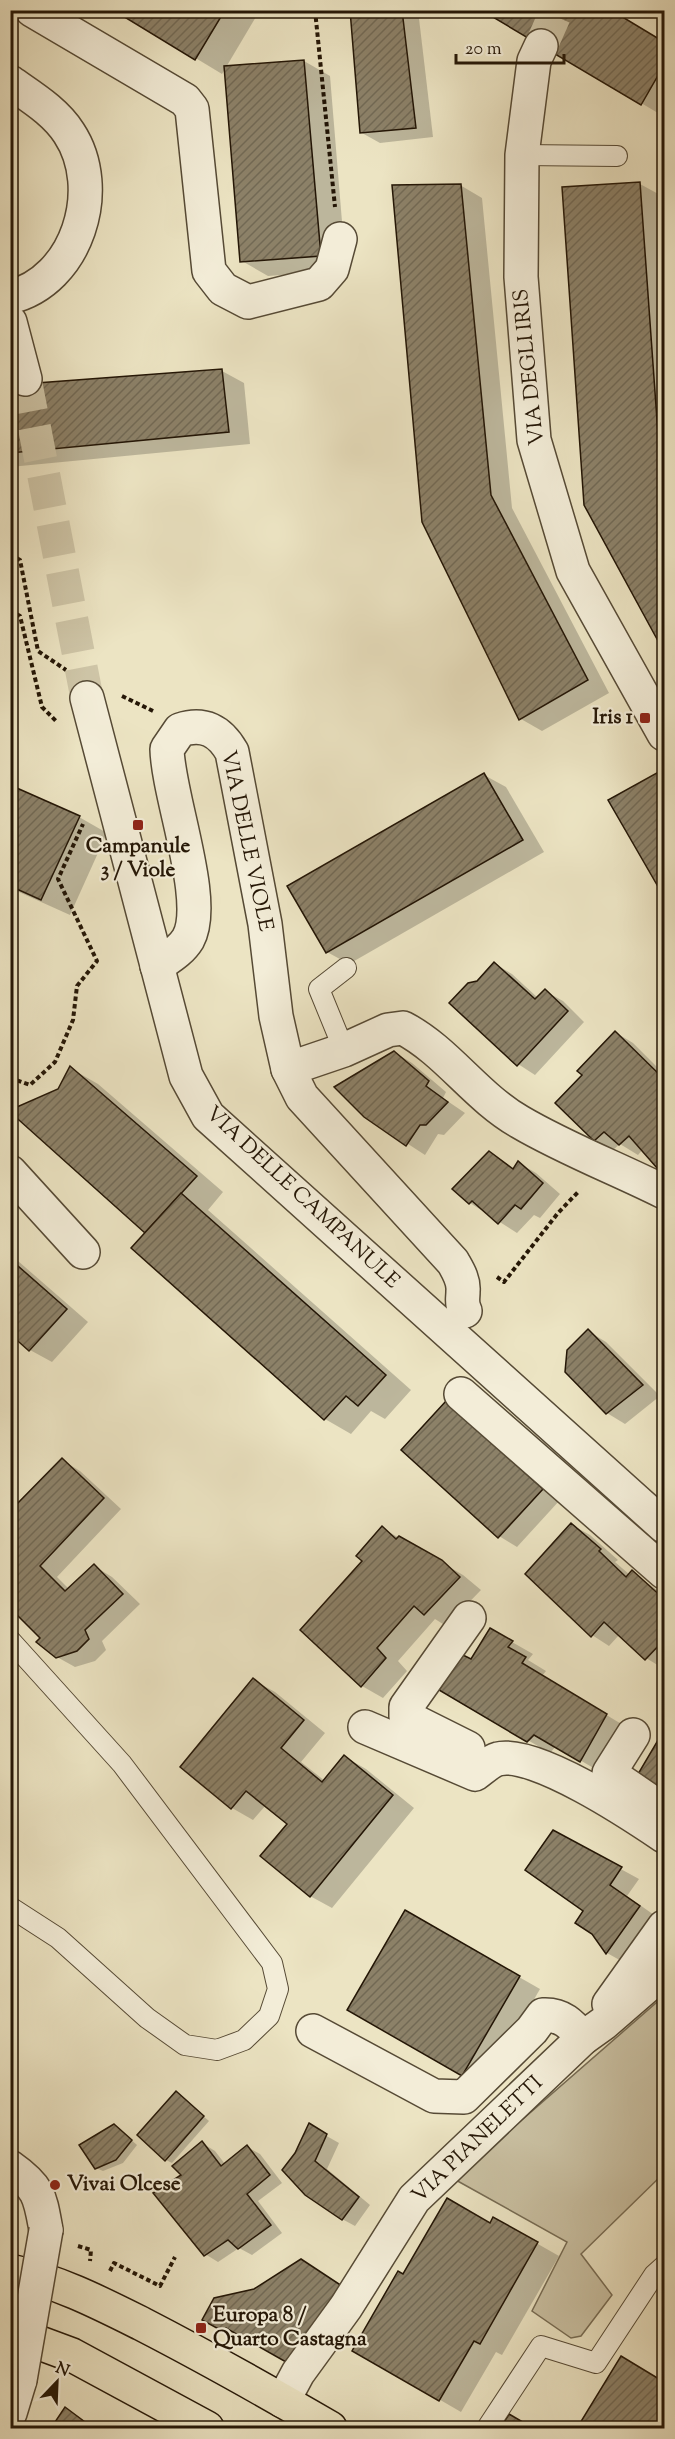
<svg xmlns="http://www.w3.org/2000/svg" width="675" height="2439" font-family="'Sorts Mill Goudy',serif">
	<defs>
		<pattern id="building-hatch" width="6" height="6" patternUnits="userSpaceOnUse" patternTransform="scale(1.5)"><rect width="6" height="6" fill="#8c8168"/><path d="M-1 1l2-2M0 6l6-6M5 7l2-2" fill="none" stroke="#726954"/></pattern>
	</defs>
	<rect width="100%" height="100%" fill="#ece4c3"/>
	<filter id="stains"><feTurbulence type="fractalNoise" baseFrequency=".00333" numOctaves="4"/><feColorMatrix values="0 0 0 0 .2 0 0 0 0 .09 0 0 0 0 .02 0 0 0 .5 -.17"/></filter>
	<radialGradient id="worn" r=".72"><stop offset=".6" stop-color="#630" stop-opacity="0"/><stop offset="1" stop-color="#630" stop-opacity=".3"/></radialGradient>
	<path fill="#cac1a3" stroke="#776c54" stroke-width="1.5" d="M664 1996V2173L581 2254 612 2295 581 2336 571 2338 532 2311 567 2242 454 2179Z"/>
	<g fill="#0003">
		<path d="M116 10H260L222 74Z"/>
		<path d="M351 10H418L433 137 380 143 362 133Z"/>
		<path d="M484 10H609L664 43V113L663 116Z"/>
		<path d="M304 61 330 76 346 270 268 276 242 261Z"/>
		<path d="M640 184 662 196 664 238V649L586 505Z"/>
		<path d="M460 185 482 198 512 508 609 693 542 731 521 719 424 521Z"/>
		<path d="M222 371 244 383 250 444 10 467V386Z"/>
		<path d="M664 770V894L610 801Z"/>
		<path d="M484 775 506 787 544 852 349 964 327 952Z"/>
		<path d="M10 786 79 817 107 833 70 915 10 888Z"/>
		<path d="M495 964 512 974 538 998 545 991 563 1001 584 1022 535 1075 518 1064 477 982Z"/>
		<path d="M615 1032 633 1043 664 1074V1173L643 1149 638 1155 620 1144 613 1150 595 1140 584 1075Z"/>
		<path d="M394 1052 412 1063 446 1092 443 1098 465 1113 444 1135 438 1134 425 1155 365 1116Z"/>
		<path d="M70 1068 98 1084 223 1192 208 1210 411 1390 385 1419 371 1411 351 1434 325 1419 133 1248 148 1232 59 1090Z"/>
		<path d="M489 1153 515 1169 519 1163 536 1173 560 1194 540 1218 534 1215 517 1233 470 1203Z"/>
		<path d="M10 1254 88 1322 52 1362 30 1350 10 1332Z"/>
		<path d="M588 1331 606 1342 660 1396 625 1424 607 1413Z"/>
		<path d="M446 1403 560 1500 517 1547 499 1536Z"/>
		<path d="M62 1460 80 1471 121 1509 57 1577 69 1589 94 1566 112 1577 140 1604 102 1641 106 1650 95 1661 75 1667 57 1657 10 1606Z"/>
		<path d="M572 1525 590 1535 618 1560 615 1562 630 1575 632 1572 664 1595V1669L646 1658 620 1634 609 1646 592 1635Z"/>
		<path d="M382 1528 463 1575 481 1590 446 1626 435 1619 398 1661 407 1671 383 1698 362 1686 364 1561Z"/>
		<path d="M491 1630 533 1654 528 1660 546 1671 542 1676 628 1728 602 1773 556 1746 550 1753 441 1690 471 1661Z"/>
		<path d="M253 1680 275 1692 325 1733 301 1762 325 1781 345 1757 366 1769 414 1808 332 1908 310 1896 289 1824 266 1805 253 1820 232 1808Z"/>
		<path d="M664 1732V1793L640 1774Z"/>
		<path d="M553 1832 639 1879 627 1896 657 1917 625 1963 607 1953 593 1933Z"/>
		<path d="M405 1912 540 1989 484 2087 349 2010Z"/>
		<path d="M176 2093 209 2121 172 2163 166 2160Z"/>
		<path d="M114 2125 137 2145 123 2163 103 2171 96 2168Z"/>
		<path d="M309 2126 339 2143 327 2169 370 2205 355 2226 342 2219 296 2154Z"/>
		<path d="M202 2143 215 2151 225 2164 247 2147 260 2154 282 2183 258 2201 282 2233 252 2255 239 2248 218 2262 205 2254 183 2175Z"/>
		<path d="M494 2219 559 2256 502 2355 496 2352 461 2412 354 2350 404 2276 491 2225Z"/>
		<path d="M301 2261 367 2302 252 2341 250 2346 204 2319Z"/>
		<path d="M621 2358 664 2383V2428H579Z"/>
		<path d="M66 2409 78 2416 94 2428H53Z"/>
	</g>
	<g fill="url(#building-hatch)" stroke="#241606" stroke-width="1.5">
		<path d="M113 10H225L195 60Z"/>
		<path d="M350 10H402L416 128 360 133Z"/>
		<path d="M481 10H611L664 42V65L641 105Z"/>
		<path d="M304 60 321 256 240 262 224 66Z"/>
		<path d="M640 182 661 476 664 483V652L584 505 562 187Z"/>
		<path d="M461 184 491 495 588 680 519 720 422 522 392 185Z"/>
		<path d="M222 369 229 432 10 453V385Z"/>
		<path d="M664 769V897L608 800Z"/>
		<path d="M484 773 523 840 326 953 287 886Z"/>
		<path d="M10 785 80 816 41 900 10 886Z"/>
		<path d="M494 962 535 999 545 989 568 1011 517 1066 449 1003 468 983 477 981Z"/>
		<path d="M615 1031 664 1079V1176L629 1136 619 1145 604 1132 594 1141 555 1103 582 1075 577 1071Z"/>
		<path d="M394 1051 429 1081 426 1086 448 1102 426 1125H420L406 1146 364 1117 334 1087Z"/>
		<path d="M70 1066 197 1176 145 1233 10 1112V1110L58 1089Z"/>
		<path d="M489 1151 513 1169 518 1161 543 1183 521 1209 515 1205 498 1224 472 1201 469 1204 452 1189Z"/>
		<path d="M181 1193 386 1375 358 1406 346 1396 324 1420 131 1248Z"/>
		<path d="M10 1259 67 1309 29 1351 10 1334Z"/>
		<path d="M588 1329 643 1385 606 1414 565 1372 567 1350Z"/>
		<path d="M446 1401 543 1489 498 1538 401 1450Z"/>
		<path d="M62 1458 104 1498 40 1566 65 1591 94 1564 123 1594 85 1630 89 1639 77 1651 56 1658 36 1642 40 1638 10 1608V1511Z"/>
		<path d="M571 1523 601 1549 599 1551 626 1577 632 1570 664 1599V1642L663 1641 645 1660 604 1622 591 1637 525 1574Z"/>
		<path d="M382 1526 396 1539 399 1536 442 1560 460 1577 424 1615 414 1606 377 1648 386 1658 361 1687 300 1630 362 1561 356 1556Z"/>
		<path d="M490 1628 513 1641 508 1647 526 1657 522 1663 607 1714 580 1762 534 1735 527 1742 439 1690 461 1654 471 1659Z"/>
		<path d="M253 1678 304 1720 281 1748 322 1782 344 1755 393 1795 310 1897 260 1856 287 1824 246 1791 231 1809 180 1767Z"/>
		<path d="M664 1730V1795L638 1774Z"/>
		<path d="M553 1830 622 1867 610 1885 640 1906 606 1954 592 1934 575 1923 583 1911 525 1870Z"/>
		<path d="M405 1910 520 1976 462 2076 347 2010Z"/>
		<path d="M176 2091 204 2116 165 2161 137 2135Z"/>
		<path d="M309 2123 327 2134 315 2161 359 2197 342 2220 305 2195 282 2170 295 2153Z"/>
		<path d="M114 2124 132 2140 116 2160 95 2169 79 2145Z"/>
		<path d="M202 2141 221 2166 247 2145 270 2175 247 2194 271 2225 238 2249 228 2240 204 2256 153 2193 181 2175 172 2166Z"/>
		<path d="M447 2198 490 2223 493 2217 538 2242 480 2344 474 2341 439 2401 352 2351 398 2271 403 2274Z"/>
		<path d="M301 2259 342 2286 286 2362 226 2328 224 2332 202 2320 214 2298 254 2289Z"/>
		<path d="M621 2356 664 2382V2428H577Z"/>
		<path d="M65 2407 93 2428H51Z"/>
		<path d="M509 2414 533 2428H500Z"/>
	</g>
	<g fill="none" stroke-linecap="round" stroke-linejoin="round">
		<g stroke="#cec5a7" stroke-width="33" stroke-dasharray="33 16" stroke-linecap="butt">
			<path d="M541 46 557 10"/>
			<path d="M25 379 87 698"/>
		</g>
		<g stroke="#564a35" stroke-width="22">
			<g id="lane">
				<path d="M522 155 617 156"/>
				<path d="M344 1050 319 989 346 968"/>
				<path d="M10 1640 122 1764 272 1963 278 1989 269 2016 244 2040 217 2050 185 2045 147 2018 58 1938 10 1907"/>
				<path d="M487 2428 541 2346 596 2363 654 2275 664 2266"/>
			</g>
		</g>
		<g stroke="#564a35" stroke-width="36">
			<g id="street">
				<path d="M32 10 185 100 192 109 209 271 223 289 248 302 319 284 332 269 340 239"/>
				<path d="M541 46 534 61 522 155 521 277 534 440 573 571 664 734"/>
				<path d="M10 82C31 97 55 111 69 133 106 189 77 281 10 297"/>
				<path d="M10 322 25 379"/>
				<path d="M87 698 186 1076 208 1116 664 1526"/>
				<path d="M157 966C168 958 180 952 188 939 209 902 168 796 167 749L180 730C204 722 220 731 232 752L265 924 276 1016 288 1069"/>
				<path d="M10 1172 83 1252"/>
				<path d="M465 1311C461 1303 463 1300 463 1291 464 1280 458 1271 453 1262L302 1097 288 1069 344 1050 388 1030 403 1028C447 1051 476 1097 520 1122 564 1148 618 1169 664 1192"/>
				<path d="M461 1394 664 1572"/>
				<path d="M365 1727 475 1774C481 1770 490 1761 498 1759 534 1749 633 1815 664 1836"/>
				<path d="M633 1735 609 1773 663 1810"/>
				<path d="M468 1748 406 1717V1707L469 1618"/>
				<path d="M609 2004 664 1927"/>
				<path d="M313 2031 434 2096 464 2097 532 2030 543 2015C562 2014 571 2024 583 2038"/>
				<path d="M10 2167C40 2188 40 2197 46 2230"/>
				<path d="M283 2401 298 2373 346 2307 414 2199 583 2038 604 2023 664 1971"/>
				<path d="M10 2413 20 2380"/>
			</g>
		</g>
		<g stroke="#241606" stroke-width="36">
			<g id="primary">
				<path d="M10 2271C57 2281 100 2303 142 2324 206 2357 268 2392 330 2428"/>
				<path d="M10 2332 72 2355 207 2428"/>
			</g>
		</g>
		<g stroke="#241606" stroke-width="4" stroke-dasharray="4.5 3" stroke-linecap="butt">
			<path d="M315 10 335 207"/>
			<path d="M10 554 20 560 38 651 66 670"/>
			<path d="M10 610 20 616 42 707 56 721"/>
			<path d="M122 696 153 711"/>
			<path d="M10 1078 30 1085 55 1062 73 1020 77 986 97 961 58 879 83 824"/>
			<path d="M497 1277 504 1282 558 1213 579 1191"/>
			<path d="M78 2246 91 2250 90 2261"/>
			<path d="M110 2271 114 2263 160 2286 175 2257"/>
		</g>
		<use href="#lane" stroke="#f3edd8" stroke-width="20"/>
		<use href="#street" stroke="#f3edd8" stroke-width="33"/>
		<use href="#primary" stroke="#ece4c3" stroke-width="33"/>
		<g stroke="#564a35" stroke-width="36" stroke-linecap="butt">
			<path id="street-bridge" d="M20 2380 46 2230"/>
		</g>
		<use href="#street-bridge" stroke="#f3edd8" stroke-width="33"/>
	</g>
	<g fill="#8f2418" stroke="#f3edd8" stroke-width="2">
		<rect x="639" y="712" width="12" height="12" rx="3"/>
		<rect x="132" y="819" width="12" height="12" rx="3"/>
		<circle cx="55" cy="2185" r="6"/>
		<rect x="195" y="2322" width="12" height="12" rx="3"/>
	</g>
	<g text-anchor="middle" dominant-baseline="central" stroke-width="4.5" stroke-linejoin="round" paint-order="stroke">
		<g font-size="21" fill="#241606" stroke="#f3edd8">
			<text transform="translate(530 367) rotate(-96)">VIA DEGLI IRIS</text>
			<text transform="translate(246 841) rotate(78)">VIA DELLE VIOLE</text>
			<text transform="translate(302 1198) rotate(43)">VIA DELLE CAMPANULE</text>
			<text transform="translate(478 2140) rotate(-44)">VIA PIANELETTI</text>
		</g>
		<g font-size="21" font-weight="bold" fill="#241606" stroke="#f3edd8" text-anchor="start">
			<text x="633" y="718" text-anchor="end">Iris 1</text>
			<text x="138" y="847" text-anchor="middle">Campanule<tspan x="138" dy="24">3 / Viole</tspan></text>
			<text x="67" y="2185">Vivai Olcese</text>
			<text x="213" y="2316">Europa 8 /<tspan x="213" dy="24">Quarto Castagna</tspan></text>
		</g>
	</g>
	<rect width="675" height="2439" fill="none" stroke="#ece4c3" stroke-width="36"/>
	<rect x="12" y="12" width="651" height="2415" fill="none" stroke="#241606" stroke-width="3"/>
	<rect x="18" y="18" width="639" height="2403" fill="none" stroke="#241606" stroke-width="1.5"/>
	<g transform="translate(57 2382) rotate(23)" stroke="#f3edd8" stroke-width="4.5" paint-order="stroke">
	<path d="M0-4.5L10 22L0 15L-10 22Z" fill="#241606"/>
	<text y="-9" font-size="16" font-weight="bold" text-anchor="middle" fill="#241606">N</text>
	</g>
	<path d="M456 54v9h108v-9" fill="none" stroke="#241606" stroke-width="3"/>
	<text x="465" y="54" font-size="18" fill="#241606" stroke="#f3edd8" stroke-width="4.5" paint-order="stroke">20 m</text>
	<rect width="100%" height="100%" filter="url(#stains)"/>
	<rect width="100%" height="100%" fill="url(#worn)"/>
</svg>
